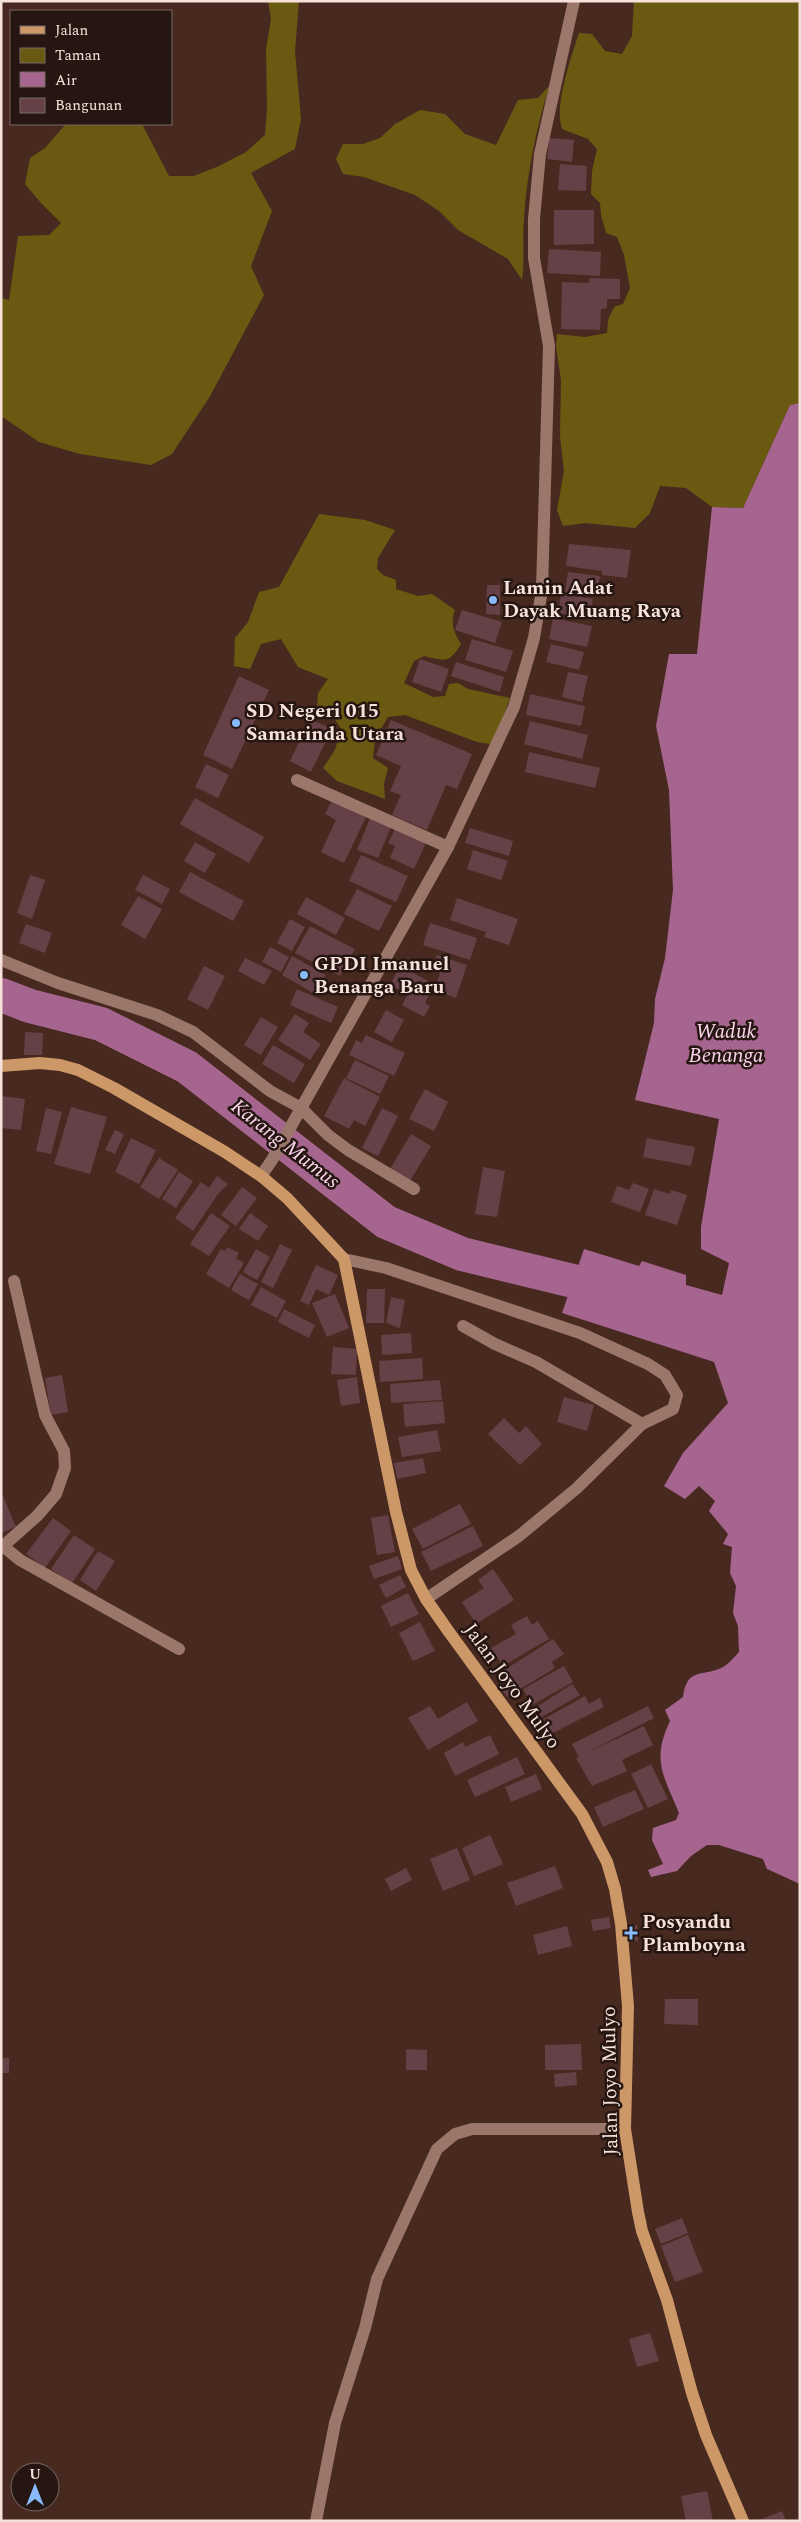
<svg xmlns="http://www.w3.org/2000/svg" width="801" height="2522" font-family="Spectral,serif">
	<rect width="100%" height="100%" fill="#48291f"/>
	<g fill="#6a5a11">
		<path d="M268 1H299L295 51 301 119 295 149 251 173 272 211 251 266 264 295 209 398 193 422 172 454 151 465 80 454 39 442 1 416V298L9 300 18 236 49 235 61 223 41 203 25 184 30 158 45 148 66 124H142L169 176H194L219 166 246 152 265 135 267 108 266 49 271 19Z"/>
		<path d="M634 1H800V403L790 405 743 508 712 507 686 488 660 486 650 513 635 528 585 523 563 526 557 510 564 471 560 436 561 380 556 346 557 334 585 337 607 333 608 320 614 307 623 304 630 288 624 255 617 237 606 233 601 215 600 203 591 194 592 171 597 149 588 139 562 129C554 105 571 58 579 33L592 34 605 51 622 54 632 36Z"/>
		<path d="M549 86C536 131 527 171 524 219 522 239 525 260 522 280L508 259 458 230 439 211 415 195 364 177 343 174 336 159 343 144H363L380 138 395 124 420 110 445 114 465 134 496 145 518 100 538 98Z"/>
		<path d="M319 514 365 520 395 530 378 558 377 569 383 575 396 580V589L418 596 432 594 455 610C450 622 454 633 461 644 449 664 445 661 424 656L414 661 404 683 433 697 445 696 449 684 458 683 468 689 510 698 498 731 490 744 477 742 405 715 388 717 375 739 373 758 388 768 384 784 385 799 337 781 323 768 335 750 341 729 333 716 317 707 318 693 328 679 298 667 281 639 261 644 250 669 234 666 235 638 248 622 259 592 279 587Z"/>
	</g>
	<path fill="#a6658f" d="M800 403V1884L767 1869 763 1859 719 1845H707L691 1856 677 1871 651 1877 648 1870 663 1864 652 1840 653 1828 676 1820 679 1813C664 1776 651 1761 670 1721L665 1710 683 1697C687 1667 702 1677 721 1668 728 1665 734 1657 739 1652L738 1626 733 1613 736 1586 730 1573 732 1547 723 1544 728 1534 709 1511 715 1501 699 1486 685 1499 664 1486 683 1453 728 1403 714 1362 562 1313 584 1249 639 1266 642 1261 686 1275V1285L722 1295 729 1263 701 1249V1227L719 1119 635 1100 654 1023 655 999 665 958 673 890 669 790 656 726 669 654H697L712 507 743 508 790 405Z"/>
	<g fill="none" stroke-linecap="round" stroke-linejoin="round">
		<path stroke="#a6658f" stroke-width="34" d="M1 995 30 1006 101 1024 187 1067 386 1222 462 1254 573 1281"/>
	</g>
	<g fill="#654147">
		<path d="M549 138 574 140 572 162 547 159Z"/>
		<path d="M560 164 587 166 586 191 558 190Z"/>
		<path d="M554 210H594V244L554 245Z"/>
		<path d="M549 249 601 252 600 276 547 273Z"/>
		<path d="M589 278 620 279V299H607V308L601 309 600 330 561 329 562 282 589 283Z"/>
		<path d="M569 544 631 550 627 578 602 575V571L566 566Z"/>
		<path d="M568 572 600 576 597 596 565 592Z"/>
		<path d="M487 585H500V615L486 614Z"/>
		<path d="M561 594 593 599 590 618 558 613Z"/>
		<path d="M462 610 502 622 495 643 455 630Z"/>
		<path d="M553 618 592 626 587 647 549 639Z"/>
		<path d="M472 639 513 651 506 672 465 660Z"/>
		<path d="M551 644 584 652 579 670 546 662Z"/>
		<path d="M420 659 449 669 441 692 412 682Z"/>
		<path d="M456 662 504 677 500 692 451 676Z"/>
		<path d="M568 672 588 676 582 702 562 697Z"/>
		<path d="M239 676 269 690 232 769 203 755Z"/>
		<path d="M530 694 585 706 581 726 526 715Z"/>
		<path d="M310 719 332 729 311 772 290 761Z"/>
		<path d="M391 720 472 754 457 789 446 785 427 830 392 815 401 795 390 791 401 766 376 755Z"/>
		<path d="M530 721 588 735 582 759 524 744Z"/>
		<path d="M529 752 600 768 595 788 525 772Z"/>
		<path d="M206 764 229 775 218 798 195 787Z"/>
		<path d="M195 798 264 837 249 863 180 824Z"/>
		<path d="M332 800 366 817 344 863 321 852 336 820 325 814Z"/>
		<path d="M370 818 391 827 378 858 357 850Z"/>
		<path d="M470 828 513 841 509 856 465 843Z"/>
		<path d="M395 829 426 843 414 869 390 858 395 846 388 843Z"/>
		<path d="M195 842 216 854 205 873 184 861Z"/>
		<path d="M473 850 508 861 501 880 467 869Z"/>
		<path d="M361 855 408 876 396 902 349 881Z"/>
		<path d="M190 872 244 901 233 921 179 892Z"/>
		<path d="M30 875 45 880 32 919 17 913Z"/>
		<path d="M143 875 170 889 162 904 135 890Z"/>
		<path d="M357 889 392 906 379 931 344 914Z"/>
		<path d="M138 896 162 909 145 939 121 925Z"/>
		<path d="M306 897 345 918 336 935 297 914Z"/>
		<path d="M457 898 518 919 509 945 484 937 486 932 450 920Z"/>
		<path d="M290 919 305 927 292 951 277 943Z"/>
		<path d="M430 923 477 938 470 960 423 945Z"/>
		<path d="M26 924 52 933 45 953 19 943Z"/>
		<path d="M310 926 355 949 340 976 295 953Z"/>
		<path d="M270 947 289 957 281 972 262 962Z"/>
		<path d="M437 955 467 965 456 998 434 990 440 973 432 970Z"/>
		<path d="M292 956 326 975 315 994 282 975Z"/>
		<path d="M245 958 272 971 264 985 238 971Z"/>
		<path d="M204 966 225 976 208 1010 187 999Z"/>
		<path d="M400 966 434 984 425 1003 430 1006 424 1017 402 1005 408 994 390 985Z"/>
		<path d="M297 989 338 1007 331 1023 290 1005Z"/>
		<path d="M386 1010 404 1020 392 1042 374 1032Z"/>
		<path d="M295 1014 309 1023 303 1032 321 1044 310 1060 278 1040Z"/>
		<path d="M261 1017 278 1027 261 1055 244 1045Z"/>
		<path d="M25 1032 43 1033 42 1055H24Z"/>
		<path d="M366 1035 405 1053 394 1076 349 1055 356 1040 362 1043Z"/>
		<path d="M273 1045 305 1064 294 1083 262 1064Z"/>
		<path d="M355 1060 389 1076 380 1094 346 1078Z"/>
		<path d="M344 1078 380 1097 365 1126 354 1120 349 1129 324 1116Z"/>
		<path d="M425 1089 448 1102 434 1131 409 1119Z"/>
		<path d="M1 1096 25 1099 21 1130 1 1128Z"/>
		<path d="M71 1107 107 1117 90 1174 54 1164Z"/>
		<path d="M46 1108 62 1112 51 1154 36 1151Z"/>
		<path d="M382 1108 398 1116 378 1156 362 1148Z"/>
		<path d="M115 1130 124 1134 115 1154 105 1150Z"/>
		<path d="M411 1134 431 1146 410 1181 390 1169Z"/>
		<path d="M131 1138 156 1150 139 1184 115 1172Z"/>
		<path d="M647 1138 695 1147 691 1166 643 1157Z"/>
		<path d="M159 1158 178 1170 159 1199 140 1187Z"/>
		<path d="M483 1167 505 1171 497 1217 475 1214Z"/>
		<path d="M179 1172 193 1181 176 1208 162 1199Z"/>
		<path d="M217 1176 228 1184 218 1194 193 1231 175 1218 201 1182 209 1188Z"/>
		<path d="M633 1183 649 1189 640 1212 611 1202 617 1186 629 1190Z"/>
		<path d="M242 1187 257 1198 236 1226 221 1215Z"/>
		<path d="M654 1189 670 1194 671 1190 687 1195 677 1225 645 1215Z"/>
		<path d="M211 1213 230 1226 209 1256 190 1244Z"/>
		<path d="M250 1213 268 1226 258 1241 239 1229Z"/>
		<path d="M280 1244 292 1250 273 1288 261 1282Z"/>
		<path d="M227 1247 239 1253 236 1258 244 1263 229 1288 206 1274 221 1249 225 1251Z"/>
		<path d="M256 1249 270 1257 257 1280 243 1272Z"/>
		<path d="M316 1265 338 1275 329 1295 316 1289 309 1305 300 1301Z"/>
		<path d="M240 1274 258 1284 249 1300 231 1290Z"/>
		<path d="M261 1287 286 1301 277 1318 251 1305Z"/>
		<path d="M367 1289H385L384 1323H366Z"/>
		<path d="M335 1294 349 1328 327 1337 312 1303Z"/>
		<path d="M391 1297 405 1300 400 1328 386 1323Z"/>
		<path d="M284 1309 315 1325 309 1338 278 1322Z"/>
		<path d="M411 1333 412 1353 382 1355 381 1335Z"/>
		<path d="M333 1347 357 1349 356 1375 331 1374Z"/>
		<path d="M422 1358 423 1379 380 1382 379 1361Z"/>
		<path d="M62 1375 68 1412 51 1415 45 1378Z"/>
		<path d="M357 1377 360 1403 341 1406 337 1380Z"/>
		<path d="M440 1380 442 1400 391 1403 390 1384Z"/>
		<path d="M564 1397 594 1405 587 1431 557 1422Z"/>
		<path d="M443 1401 445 1423 405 1427 403 1404Z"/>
		<path d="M504 1418 519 1433 526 1426 542 1444 520 1465 488 1434Z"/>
		<path d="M437 1430 441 1451 402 1457 398 1437Z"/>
		<path d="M423 1458 426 1473 397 1479 394 1463Z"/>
		<path d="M1 1491 16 1527 1 1533Z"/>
		<path d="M460 1504 471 1524 423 1549 412 1529Z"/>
		<path d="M388 1515 395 1552 377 1555 371 1518Z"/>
		<path d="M53 1518 71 1531 45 1568 26 1554Z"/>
		<path d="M473 1526 483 1546 431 1571 421 1552Z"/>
		<path d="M74 1535 95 1549 72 1583 51 1569Z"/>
		<path d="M98 1551 115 1561 96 1591 80 1580Z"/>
		<path d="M398 1556 402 1569 374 1579 369 1566Z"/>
		<path d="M493 1569 514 1600 476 1624 462 1602 484 1588 478 1580Z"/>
		<path d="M400 1575 406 1587 386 1598 379 1585Z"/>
		<path d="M408 1593 419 1614 391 1627 381 1606Z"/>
		<path d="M527 1616 532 1625 538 1621 549 1639 503 1666 491 1648 516 1634 511 1625Z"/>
		<path d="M420 1622 435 1651 413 1661 399 1633Z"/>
		<path d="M553 1639 564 1654 552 1662 555 1668 507 1697 501 1688 510 1682 503 1671Z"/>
		<path d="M564 1666 573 1682 532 1705 523 1689Z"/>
		<path d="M572 1684 580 1695 531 1723 529 1712Z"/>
		<path d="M585 1696 589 1704 600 1698 604 1707 541 1739 533 1725Z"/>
		<path d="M467 1702 478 1721 428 1750 408 1718 430 1706 438 1719Z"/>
		<path d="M648 1706 654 1718 584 1754 644 1726 653 1745 622 1760 627 1771 592 1786 576 1758 579 1757 572 1744Z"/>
		<path d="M490 1735 499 1754 455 1776 444 1753 463 1742 465 1747Z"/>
		<path d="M517 1757 525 1774 475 1797 467 1780Z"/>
		<path d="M651 1764 668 1799 648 1808 631 1774Z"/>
		<path d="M536 1774 542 1789 511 1802 505 1787Z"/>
		<path d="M635 1790 644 1809 603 1827 594 1807Z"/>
		<path d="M490 1835 503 1864 474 1876 462 1848Z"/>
		<path d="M457 1848 470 1880 443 1891 430 1859Z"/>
		<path d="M555 1866 563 1888 516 1906 507 1883Z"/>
		<path d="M406 1868 412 1880 391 1891 385 1879Z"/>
		<path d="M609 1917 611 1928 593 1931 591 1920Z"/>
		<path d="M625 1925H637L638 1941H625Z"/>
		<path d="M567 1926 572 1946 538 1955 533 1935Z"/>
		<path d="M665 1999H698V2025L664 2024Z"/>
		<path d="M581 2044 582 2070H545V2045Z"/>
		<path d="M406 2049 427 2050V2070H406Z"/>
		<rect x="1" y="2058" width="8" height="15"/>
		<path d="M576 2072 577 2085 555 2087 554 2074Z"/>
		<path d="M682 2218 688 2233 661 2244 655 2229Z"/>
		<path d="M688 2235 703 2272 675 2282 661 2246Z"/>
		<path d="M650 2333 659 2361 637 2367 629 2339Z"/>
		<path d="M707 2491 713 2521H686L681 2496Z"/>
		<path d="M782 2511 786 2521H757Z"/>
	</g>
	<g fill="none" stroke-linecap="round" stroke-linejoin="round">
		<g stroke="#9b766a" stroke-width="12">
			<path d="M297 780 448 847"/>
			<path d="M1 960 58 983 157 1015 193 1032 270 1091 301 1108 328 1135 348 1150 414 1189"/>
			<path d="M261 1176 272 1160 448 847 514 707 534 638 542 590 549 346 534 258V219L540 154 574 1"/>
			<path d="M344 1259 386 1268 580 1333 648 1364 665 1375 677 1395 673 1409 642 1424 577 1488 519 1536 426 1599"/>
			<path d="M463 1326 495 1344 536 1362 642 1424"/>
			<path d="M4 1547 20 1560 179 1649"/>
			<path d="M1 1548 37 1516 56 1494 65 1468 64 1451 45 1415 14 1281"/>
			<path d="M316 2521 335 2423 365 2328 377 2279 437 2149 455 2134 472 2129H625"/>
		</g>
		<path stroke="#cd9868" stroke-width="12" d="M1 1066 40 1063 60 1065 78 1070 114 1088 225 1152 261 1176 287 1198 344 1259 396 1512 411 1570 426 1599 449 1632 582 1814 607 1862 615 1889 621 1924 628 2006 625 2129 638 2212 642 2231 667 2300 692 2393 706 2435 743 2521"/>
	</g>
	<g fill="#88bafc" stroke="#251612" stroke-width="2">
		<circle cx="493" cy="600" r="5"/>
		<circle cx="236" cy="723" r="5"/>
		<circle cx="304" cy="975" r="5"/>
		<path d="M628.5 1925.5h5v5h5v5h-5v5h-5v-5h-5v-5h5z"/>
	</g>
	<g text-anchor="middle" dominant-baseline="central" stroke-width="5" stroke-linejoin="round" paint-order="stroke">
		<g font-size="20" font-weight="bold" fill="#f7e2db" stroke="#251612" text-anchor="start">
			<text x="503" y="588">Lamin Adat<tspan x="503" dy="23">Dayak Muang Raya</tspan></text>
			<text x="246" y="711">SD Negeri 015<tspan x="246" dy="23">Samarinda Utara</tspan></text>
			<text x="314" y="964">GPDI Imanuel<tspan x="314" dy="23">Benanga Baru</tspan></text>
			<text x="642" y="1922">Posyandu<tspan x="642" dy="23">Plamboyna</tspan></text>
		</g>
		<g font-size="20" fill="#f7e2db" stroke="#251612">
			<text transform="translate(512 1686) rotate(54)">Jalan Joyo Mulyo</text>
			<text transform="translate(610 2081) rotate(-91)">Jalan Joyo Mulyo</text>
		</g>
		<g font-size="21" font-style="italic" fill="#fbd4eb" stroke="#251612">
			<text x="726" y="1032">Waduk<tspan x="726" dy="24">Benanga</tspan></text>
			<text transform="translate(285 1144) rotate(38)">Karang Mumus</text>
		</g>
	</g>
	<rect width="801" height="2522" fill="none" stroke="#f7e2db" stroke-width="5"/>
	<rect x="10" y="10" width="162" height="115" fill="#251612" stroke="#796862"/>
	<rect x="20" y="26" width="25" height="8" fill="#cd9868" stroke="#796862"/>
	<text x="55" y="35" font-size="15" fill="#f7e2db">Jalan</text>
	<rect x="20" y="48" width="25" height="15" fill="#6a5a11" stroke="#796862"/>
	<text x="55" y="60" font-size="15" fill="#f7e2db">Taman</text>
	<rect x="20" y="72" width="25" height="15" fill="#a6658f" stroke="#796862"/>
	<text x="55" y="85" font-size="15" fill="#f7e2db">Air</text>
	<rect x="20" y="98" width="25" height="15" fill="#654147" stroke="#796862"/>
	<text x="55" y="110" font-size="15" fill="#f7e2db">Bangunan</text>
	<g transform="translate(35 2487)"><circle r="24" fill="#251612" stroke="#796862"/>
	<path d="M0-4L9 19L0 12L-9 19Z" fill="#88bafc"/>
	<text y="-8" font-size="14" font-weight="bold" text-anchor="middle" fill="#f7e2db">U</text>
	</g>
</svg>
